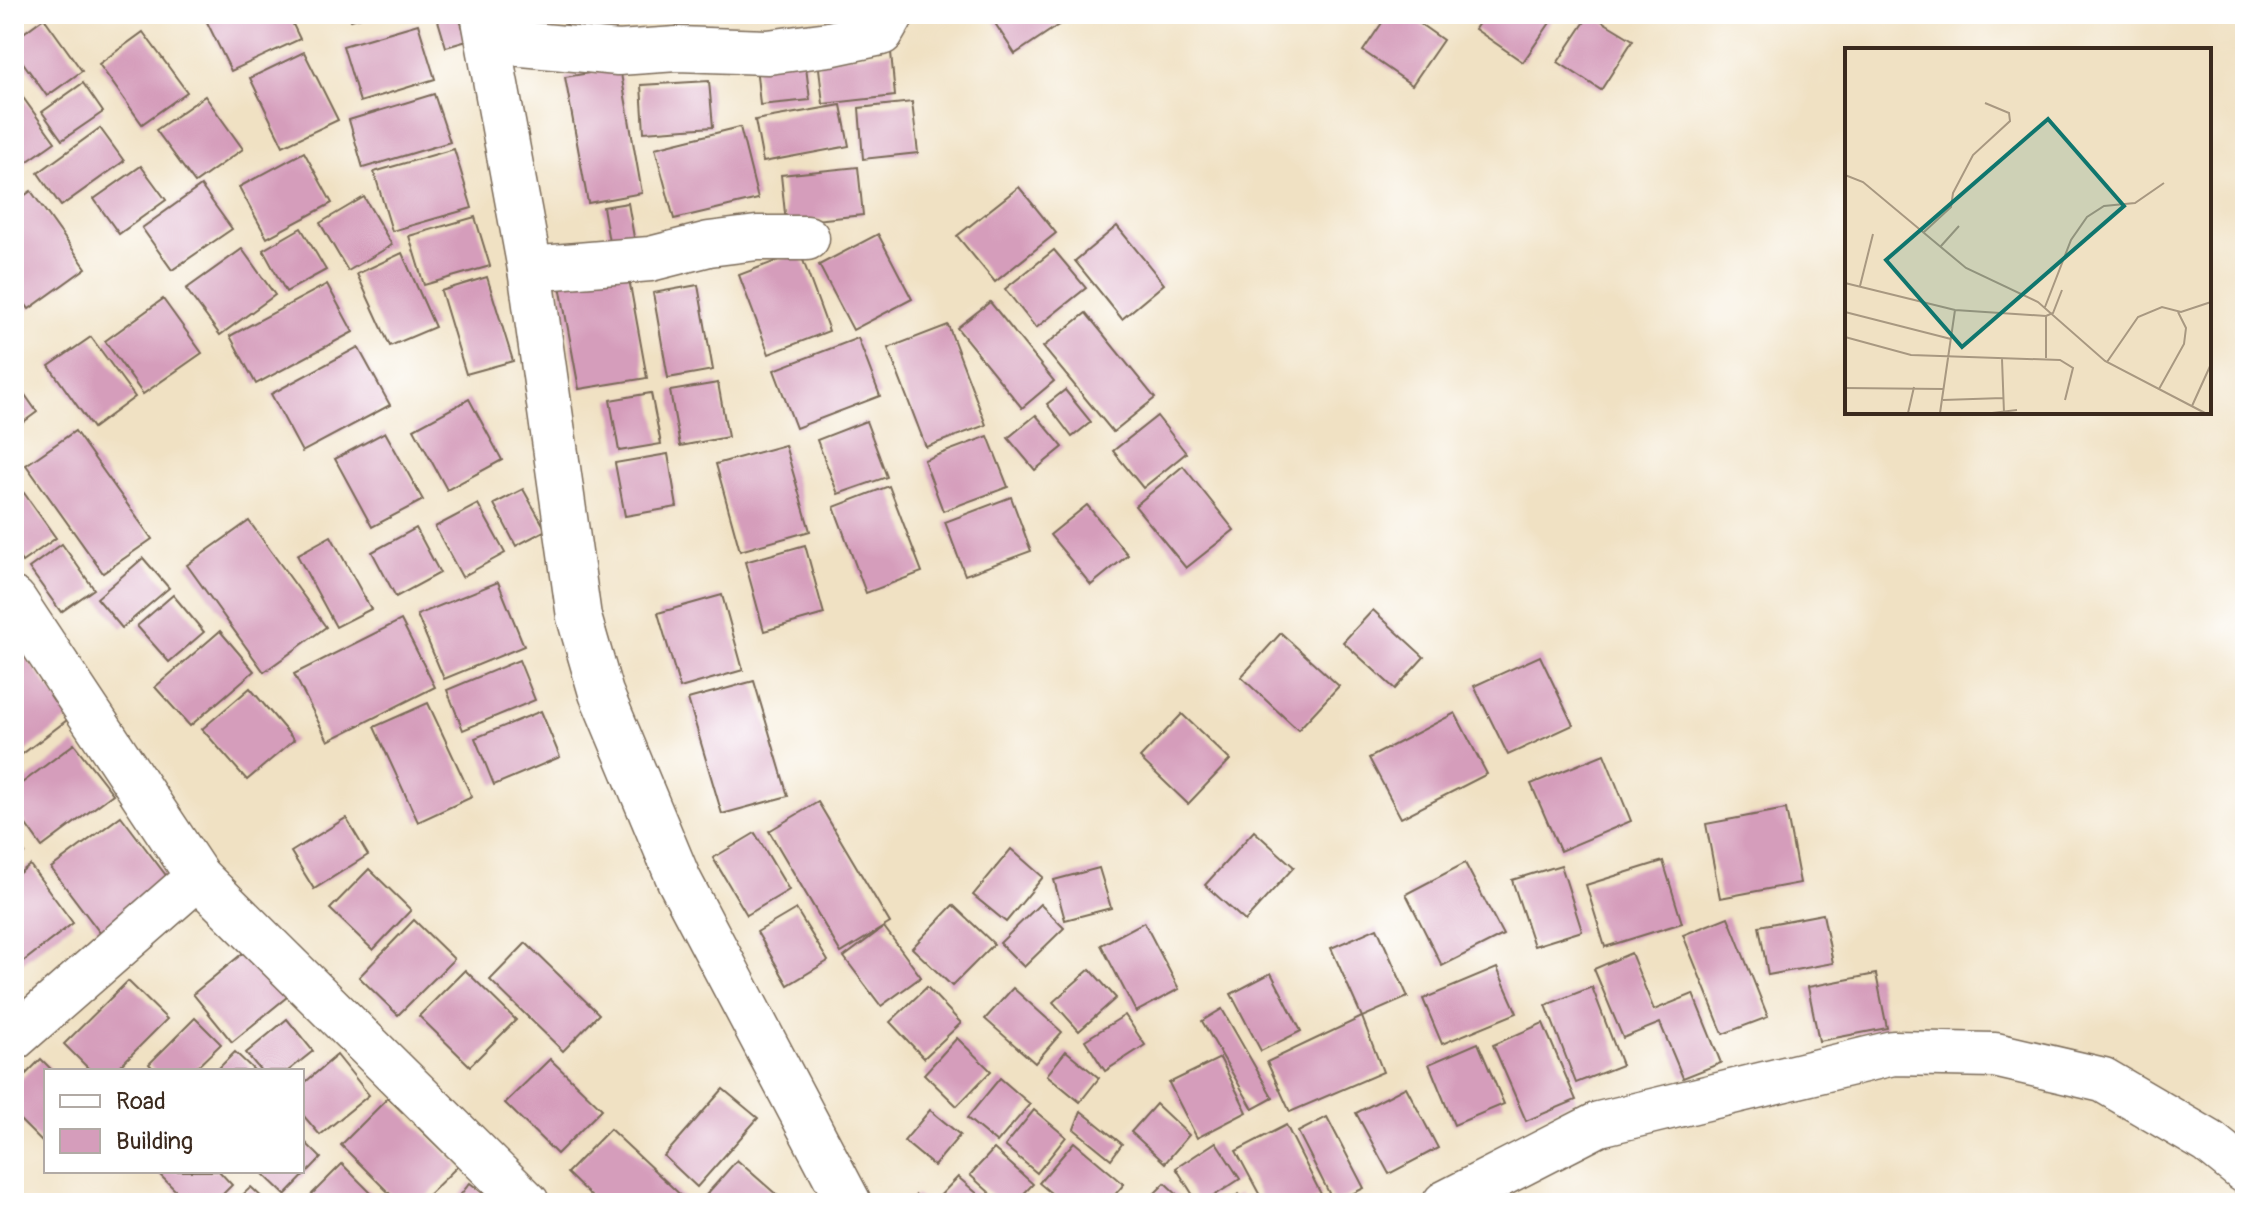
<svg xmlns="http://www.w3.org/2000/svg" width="2259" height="1217" font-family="Pangolin,sans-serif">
	<rect width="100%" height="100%" fill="#fff"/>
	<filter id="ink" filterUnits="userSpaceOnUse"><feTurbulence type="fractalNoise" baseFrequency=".0125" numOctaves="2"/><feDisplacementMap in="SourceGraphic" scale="16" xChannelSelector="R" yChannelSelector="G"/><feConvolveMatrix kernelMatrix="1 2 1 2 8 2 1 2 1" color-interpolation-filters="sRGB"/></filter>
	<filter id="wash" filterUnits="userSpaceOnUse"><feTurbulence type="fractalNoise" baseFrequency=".006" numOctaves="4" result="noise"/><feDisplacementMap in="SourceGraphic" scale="32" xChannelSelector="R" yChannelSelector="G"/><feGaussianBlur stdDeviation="1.8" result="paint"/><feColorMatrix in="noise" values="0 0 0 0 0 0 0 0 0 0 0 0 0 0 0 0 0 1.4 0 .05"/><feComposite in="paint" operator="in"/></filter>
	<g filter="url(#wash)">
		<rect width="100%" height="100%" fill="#f0e1c3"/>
		<g id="blocks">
			<g fill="#d59dbb">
				<path d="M203 14H288L300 39 231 71Z"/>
				<path d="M349 14H368V15L351 20Z"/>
				<path d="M436 14H458L467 41 446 47Z"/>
				<path d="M540 14H593L546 32Z"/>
				<path d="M989 14H1062L1066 20 1015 54Z"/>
				<path d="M1388 14H1406L1443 40 1412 85 1363 51Z"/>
				<path d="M1485 14H1556L1523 62 1475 29Z"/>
				<path d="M1590 14 1633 40 1601 90 1558 62Z"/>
				<path d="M44 18 82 71 47 96 14 50V40Z"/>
				<path d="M418 24 435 79 360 102 343 46Z"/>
				<path d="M143 32 187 92 142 124 99 64Z"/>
				<path d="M304 52 338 120 283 146 250 78Z"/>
				<path d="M891 52 895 96 823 104 818 59Z"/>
				<path d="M805 59 810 100 760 105 756 65Z"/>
				<path d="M620 68 642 193 588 203 565 77Z"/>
				<path d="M709 81 713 127 644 132 641 85Z"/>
				<path d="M83 83 103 112 62 140 42 112Z"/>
				<path d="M14 85 55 142 18 168 14 163Z"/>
				<path d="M434 94 450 142 363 168 349 120Z"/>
				<path d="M205 96 243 149 195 183 156 130Z"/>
				<path d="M912 102 918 153 863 159 859 108Z"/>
				<path d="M841 105 849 146 763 162 755 120Z"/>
				<path d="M740 127 758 199 674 219 655 148Z"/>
				<path d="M100 128 124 161 61 206 38 173Z"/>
				<path d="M454 149 472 208 392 231 374 172Z"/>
				<path d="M304 152 332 203 267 238 239 187Z"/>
				<path d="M141 166 166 200 119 234 94 199Z"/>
				<path d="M858 167 863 215 786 223 781 175Z"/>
				<path d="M201 186 232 229 172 270 142 228Z"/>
				<path d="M1019 187 1056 233 995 282 957 236Z"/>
				<path d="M31 191 86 268 29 309 14 288V203Z"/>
				<path d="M364 197 392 245 348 271 320 223Z"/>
				<path d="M628 203 635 243 610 248 603 207Z"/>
				<path d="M475 217 490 266 424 285 409 236Z"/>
				<path d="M1117 226 1164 284 1122 319 1075 261Z"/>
				<path d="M301 228 326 270 286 292 263 250Z"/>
				<path d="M878 234 912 299 853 330 819 265Z"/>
				<path d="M242 249 275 295 220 335 186 289Z"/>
				<path d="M1054 250 1086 288 1036 328 1005 289Z"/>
				<path d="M800 252 829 331 769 354 739 275Z"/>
				<path d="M402 253 435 327 390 346 357 274Z"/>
				<path d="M627 268 647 378 579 389 559 280Z"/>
				<path d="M487 277 513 361 466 374 441 291Z"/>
				<path d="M327 284 353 332 256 384 230 336Z"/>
				<path d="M698 285 713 370 668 378 653 293Z"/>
				<path d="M163 299 202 353 143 394 105 341Z"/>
				<path d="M990 302 1054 381 1022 408 957 328Z"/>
				<path d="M1086 313 1155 398 1113 432 1043 347Z"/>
				<path d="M948 325 986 425 926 447 888 348Z"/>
				<path d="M91 337 135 397 93 428 49 366Z"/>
				<path d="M858 338 880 396 796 428 774 370Z"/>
				<path d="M358 347 390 405 302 452 271 394Z"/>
				<path d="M14 379 37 412 14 429Z"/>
				<path d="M718 383 728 437 680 446 670 391Z"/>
				<path d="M1065 390 1091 422 1072 437 1047 404Z"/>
				<path d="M651 393 661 444 619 451 610 400Z"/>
				<path d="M469 399 502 460 447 490 414 429Z"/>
				<path d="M1036 415 1063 447 1035 470 1008 438Z"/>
				<path d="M1157 416 1186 453 1143 488 1113 451Z"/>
				<path d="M866 421 887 477 838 494 817 440Z"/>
				<path d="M75 431 152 539 103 573 26 465Z"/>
				<path d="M385 432 423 500 372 527 335 459Z"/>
				<path d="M988 436 1008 487 943 511 924 460Z"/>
				<path d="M785 445 810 531 740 551 716 464Z"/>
				<path d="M668 454 677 507 625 516 615 463Z"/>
				<path d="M1183 466 1234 530 1186 568 1135 506Z"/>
				<path d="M889 486 922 572 866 593 834 507Z"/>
				<path d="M523 489 546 530 516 546 494 504Z"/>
				<path d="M24 493 56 538 22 562 14 550V500Z"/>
				<path d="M1011 497 1031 551 965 575 945 522Z"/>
				<path d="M478 504 505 553 462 577 435 527Z"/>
				<path d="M1087 505 1128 555 1091 585 1050 535Z"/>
				<path d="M249 521 326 627 264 672 187 565Z"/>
				<path d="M416 528 440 573 396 597 372 552Z"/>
				<path d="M331 536 371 609 336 627 297 555Z"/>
				<path d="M62 544 94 589 61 612 29 568Z"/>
				<path d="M805 545 824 614 764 631 745 562Z"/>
				<path d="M143 558 169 588 122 628 97 598Z"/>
				<path d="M498 582 524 646 444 679 417 615Z"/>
				<path d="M173 595 204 632 169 662 137 626Z"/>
				<path d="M722 595 743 670 680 688 658 613Z"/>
				<path d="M1373 610 1424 657 1395 689 1343 642Z"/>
				<path d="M401 620 435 687 328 741 294 674Z"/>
				<path d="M220 631 254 671 190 726 155 687Z"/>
				<path d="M1281 633 1339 686 1298 730 1241 677Z"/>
				<path d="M25 656 71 717 21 755 14 746V664Z"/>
				<path d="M1540 656 1573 725 1508 755 1474 686Z"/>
				<path d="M519 660 535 700 463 730 447 690Z"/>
				<path d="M754 681 788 796 722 814 688 699Z"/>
				<path d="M250 688 294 740 247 780 202 729Z"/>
				<path d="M428 703 472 797 418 822 374 727Z"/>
				<path d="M541 711 560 757 494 785 475 738Z"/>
				<path d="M1455 713 1487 774 1401 818 1369 758Z"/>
				<path d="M1182 714 1230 760 1188 804 1140 758Z"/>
				<path d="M74 744 113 794 42 847 14 808V789Z"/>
				<path d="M1604 754 1631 821 1560 851 1531 784Z"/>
				<path d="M818 802 890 923 841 953 769 831Z"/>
				<path d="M1786 809 1800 883 1720 898 1706 824Z"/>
				<path d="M121 816 171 882 101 934 51 868Z"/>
				<path d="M346 818 368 855 314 889 291 852Z"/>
				<path d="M1254 831 1294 867 1245 921 1205 885Z"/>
				<path d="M755 833 789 890 747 915 713 858Z"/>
				<path d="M14 838 25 853 14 862Z"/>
				<path d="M1011 849 1043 877 1006 922 973 895Z"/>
				<path d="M1663 861 1682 923 1605 947 1586 885Z"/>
				<path d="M1465 863 1503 935 1442 966 1406 894Z"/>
				<path d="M30 865 73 923 20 964 14 956V877Z"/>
				<path d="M1561 865 1582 931 1534 946 1512 880Z"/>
				<path d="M1099 868 1111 908 1065 920 1054 880Z"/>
				<path d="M369 869 411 910 373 950 330 909Z"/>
				<path d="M1040 904 1064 928 1024 967 1000 943Z"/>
				<path d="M953 905 994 944 952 986 912 948Z"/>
				<path d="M796 909 828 961 788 985 757 932Z"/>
				<path d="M1823 914 1833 963 1768 975 1759 926Z"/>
				<path d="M1728 917 1768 1017 1723 1034 1683 935Z"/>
				<path d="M414 920 454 959 398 1015 359 977Z"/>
				<path d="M1144 922 1179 989 1136 1012 1101 945Z"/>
				<path d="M884 927 921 977 881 1006 844 957Z"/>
				<path d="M1377 928 1408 997 1362 1017 1383 1072 1290 1112 1267 1062 1362 1017 1331 948Z"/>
				<path d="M526 943 599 1014 563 1051 490 980Z"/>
				<path d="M254 944 293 992 232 1042 193 994Z"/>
				<path d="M1631 953 1654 1010 1693 994 1721 1063 1683 1078 1660 1023 1623 1038 1594 969Z"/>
				<path d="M1497 968 1517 1013 1442 1044 1423 999Z"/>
				<path d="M1090 969 1116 998 1079 1031 1053 1002Z"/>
				<path d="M465 970 516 1020 470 1066 419 1016Z"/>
				<path d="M1271 973 1301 1031 1261 1051 1231 994Z"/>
				<path d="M1876 974 1887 1028 1819 1041 1808 987Z"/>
				<path d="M128 981 167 1019 115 1071H91L64 1044Z"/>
				<path d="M927 987 961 1023 924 1058 890 1022Z"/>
				<path d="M1592 987 1622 1065 1576 1083 1546 1005Z"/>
				<path d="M1013 988 1062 1032 1035 1063 985 1019Z"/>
				<path d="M1222 1009 1273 1098 1253 1109 1202 1021Z"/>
				<path d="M1125 1015 1145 1045 1105 1071 1085 1040Z"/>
				<path d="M195 1018 221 1044 193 1071H155L149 1064Z"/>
				<path d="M287 1019 313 1051 288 1071H261L246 1053Z"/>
				<path d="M1543 1023 1576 1100 1526 1121 1493 1045Z"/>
				<path d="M957 1038 991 1071 957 1106 924 1074Z"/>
				<path d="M1478 1043 1504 1104 1454 1125 1429 1064Z"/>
				<path d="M1066 1051 1099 1078 1080 1102 1047 1075Z"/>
				<path d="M235 1052 255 1071H216Z"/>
				<path d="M337 1055 369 1095 320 1135 302 1114V1085Z"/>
				<path d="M1220 1058 1247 1112 1197 1138 1169 1083Z"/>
				<path d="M41 1059 53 1071H46V1146L14 1114V1086Z"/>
				<path d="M550 1059 602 1109 557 1154 505 1103Z"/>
				<path d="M1000 1078 1030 1104 997 1143 967 1118Z"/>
				<path d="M1406 1087 1438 1148 1389 1174 1356 1113Z"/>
				<path d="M723 1089 758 1118 697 1187 664 1156Z"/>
				<path d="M388 1098 458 1166 420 1203H399L341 1145Z"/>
				<path d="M1156 1104 1189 1135 1165 1163 1131 1132Z"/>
				<path d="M930 1110 960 1135 934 1166 904 1141Z"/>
				<path d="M1034 1110 1066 1137 1037 1173 1005 1146Z"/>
				<path d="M1081 1111 1122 1144 1111 1159 1074 1129Z"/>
				<path d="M1327 1117 1364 1188 1334 1203 1298 1132Z"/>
				<path d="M1286 1125 1322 1196 1309 1203H1264L1236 1151Z"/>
				<path d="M610 1129 687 1201 685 1203H598L567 1173Z"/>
				<path d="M302 1139 321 1158 285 1195 260 1171H302Z"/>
				<path d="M1074 1142 1124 1184 1108 1203H1063L1039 1183Z"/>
				<path d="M1216 1142 1240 1179 1203 1203H1198L1176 1168Z"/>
				<path d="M994 1149 1033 1184 1015 1203H1001L970 1175Z"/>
				<path d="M737 1160 786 1203H699Z"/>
				<path d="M342 1164 381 1203H303Z"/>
				<path d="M156 1171H219L232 1185 214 1203H188Z"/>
				<path d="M958 1177 988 1203H933Z"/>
				<path d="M470 1183 495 1203H454Z"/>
				<path d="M1165 1183 1186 1203H1145Z"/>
				<path d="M251 1187 268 1203H234Z"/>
				<path d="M1239 1194 1245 1203H1223Z"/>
				<path d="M916 1195 925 1203H909Z"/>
			</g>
		</g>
	</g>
	<g filter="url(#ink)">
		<use href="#blocks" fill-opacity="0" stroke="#7a6a58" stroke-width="2"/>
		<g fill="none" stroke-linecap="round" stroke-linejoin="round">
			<g stroke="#7a6a58" stroke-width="47">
				<g id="street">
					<path d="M489 41 618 53 677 49 768 52 829 44 881 33 892 14"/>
					<path d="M530 269 650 259 709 244 757 238H807"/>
					<path d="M14 600 198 877 527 1203"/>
					<path d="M14 1038 198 877"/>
					<path d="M1445 1203 1599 1124 1893 1053 1995 1055 2103 1080 2209 1142 2245 1171"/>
				</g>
			</g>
			<g stroke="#7a6a58" stroke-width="47">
				<path id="secondary" d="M483 14 530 269 579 617 601 693 679 880 849 1203"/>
			</g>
			<use href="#street" stroke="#fff" stroke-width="44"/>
			<use href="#secondary" stroke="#fff" stroke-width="44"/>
		</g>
	</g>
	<g transform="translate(1845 48)">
		<rect width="366" height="366" fill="#f0e1c3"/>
		<path fill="none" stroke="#a89881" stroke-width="2" d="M0 127 18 134 121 220 193 254 260 313 360 365M79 184 106 159 108 145 128 107 165 73 164 65 140 55M96 198 114 178M0 235 110 262 201 268 208 265 217 242M15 238 28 186M200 259 226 192 242 169 259 158 290 155 319 135M0 264 106 291M201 268V310M0 289 66 307 215 312 228 320 220 352M157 311 159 365M262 314 293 269 317 259 336 264 366 254M0 340 99 341M314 341 339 296 341 280 333 264M98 352 158 350M347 358 366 316M63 365 69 339M95 365 110 262M147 365 172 362"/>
		<path fill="#0f766e" fill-opacity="0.15" stroke="#0f766e" stroke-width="4" d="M203 71 279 158 117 299 41 212Z"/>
		<rect width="366" height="366" fill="none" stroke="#3b2a1e" stroke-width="4"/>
	</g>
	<rect width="2259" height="1217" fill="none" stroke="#fff" stroke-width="48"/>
	<rect x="44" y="1069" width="260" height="104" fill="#ffffff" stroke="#b1aaa5" stroke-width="2"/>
	<rect x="60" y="1095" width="40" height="12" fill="#ffffff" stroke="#b1aaa5" stroke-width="2"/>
	<text x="116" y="1109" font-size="24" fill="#3b2a1e">Road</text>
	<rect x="60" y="1129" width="40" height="24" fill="#d59dbb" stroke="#b1aaa5" stroke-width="2"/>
	<text x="116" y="1149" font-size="24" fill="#3b2a1e">Building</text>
</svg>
